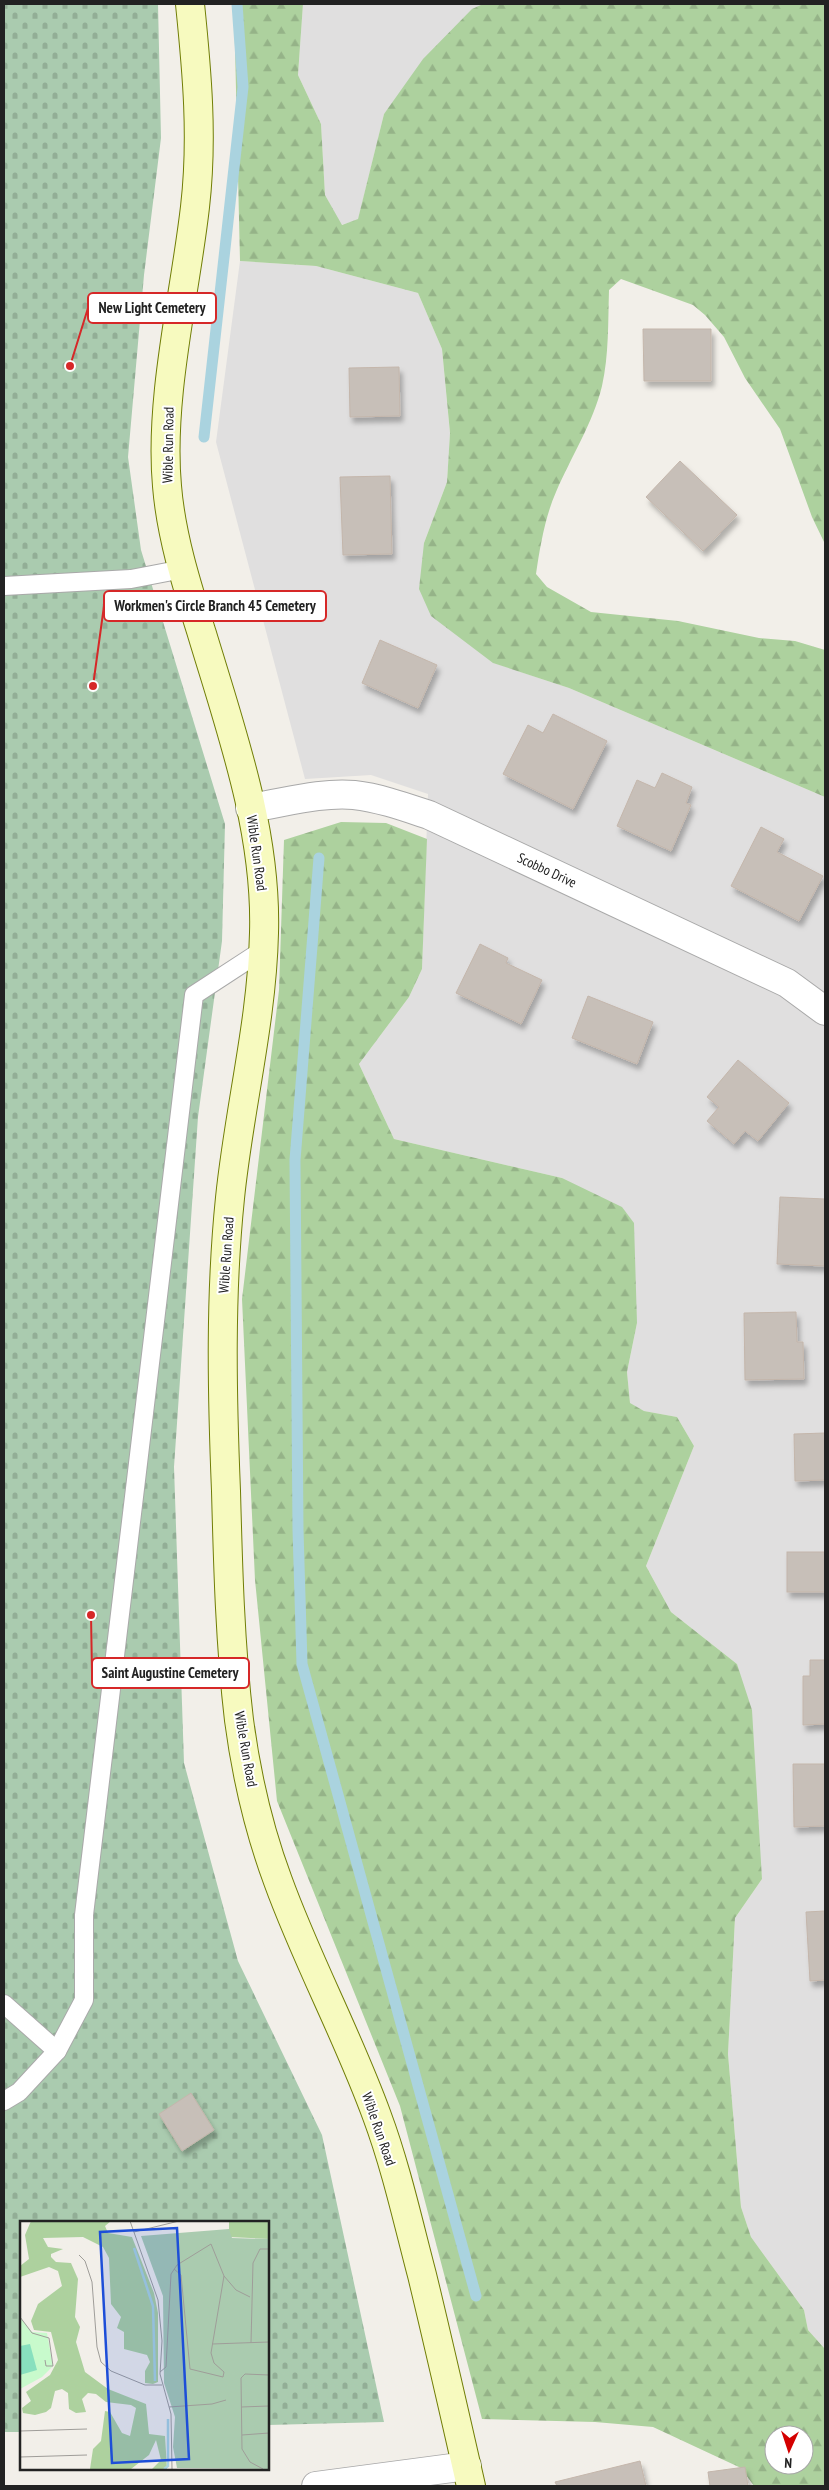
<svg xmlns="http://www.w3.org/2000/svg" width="829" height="2490" font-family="'PT Sans Narrow',sans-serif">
	<defs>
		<pattern id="forest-firs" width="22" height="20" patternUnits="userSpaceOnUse" patternTransform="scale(1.25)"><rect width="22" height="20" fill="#add19e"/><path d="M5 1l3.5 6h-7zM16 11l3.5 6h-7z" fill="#95b388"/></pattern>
		<pattern id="cemetery-stones" width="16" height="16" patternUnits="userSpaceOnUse" patternTransform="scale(1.25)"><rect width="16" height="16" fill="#aacbaf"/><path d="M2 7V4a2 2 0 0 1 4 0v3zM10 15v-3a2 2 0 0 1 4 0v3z" fill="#92ae96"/></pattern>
		<filter id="shadow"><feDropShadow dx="3" dy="5.5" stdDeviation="2.5" flood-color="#0004"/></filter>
	</defs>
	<rect width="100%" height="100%" fill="#f2efe9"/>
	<g fill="#e0dfdf">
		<path d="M303 4H483L472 10 384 114 358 220 341 225 325 195 321 124 298 75Z"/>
		<path d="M240 261 316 266 418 293 442 349 450 434 447 482 424 543 494 663 569 688 825 797V2349L808 2330 804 2310 751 2237 741 2207 728 2054 735 1918 762 1879 737 1664 671 1612 646 1566 694 1446 677 1417 644 1411 630 1404 627 1372 637 1323 562 1178 394 1139 359 1064 409 997 422 969 428 794 371 775 305 779 216 442Z"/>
	</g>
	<g fill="url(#forest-firs)" fill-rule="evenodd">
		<path d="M234 4H303L298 75 321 124 325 195 342 225 358 219 384 114 423 59 472 9 483 4H825V544L812 517 780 429 745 378 724 337 705 315 693 305 621 279 609 290C608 322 609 355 602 386 593 423 571 457 556 492 545 517 540 547 536 574L547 587 591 612 678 621 759 638 795 641 825 650V797L569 688 493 663 431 616 419 589 424 543 447 482 450 433 442 349 418 293 316 266 240 261Z"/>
		<path d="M341 822 386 823 427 839 422 969 409 997 359 1064 394 1139 562 1178 622 1207 634 1223 637 1323 627 1372 630 1403 644 1411 677 1417 694 1446 646 1566 671 1612 737 1664 752 1710 762 1879 735 1918 728 2054 741 2207 751 2237 804 2310 808 2330 825 2349V2486H754L741 2468 653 2427 595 2422 482 2419 400 2106 277 1801 255 1580 242 1299 279 990 284 840ZM774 2435H804V2465H774Z"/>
	</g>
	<path fill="url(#cemetery-stones)" d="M4 4H158L161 138 144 275 128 457 141 550 225 824 222 941 198 1117 174 1467 184 1763 238 1961 322 2135 384 2422 268 2425V2222H21V2432H4Z"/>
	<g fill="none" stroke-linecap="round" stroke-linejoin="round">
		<g stroke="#aad3df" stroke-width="11">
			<path d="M204 437 243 87 237 4"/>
			<path d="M319 858 295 1160 298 1530 302 1664 476 2296"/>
		</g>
	</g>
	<g fill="#c7bfb8" stroke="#c4b6ab" filter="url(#shadow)">
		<path d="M643 329H711V381H644Z"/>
		<path d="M399 367 400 416 350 417 349 368Z"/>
		<path d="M680 461 737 515 703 551 646 497Z"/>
		<path d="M390 476 392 554 343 555 340 477Z"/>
		<path d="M380 640 437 665 418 708 362 683Z"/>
		<path d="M553 714 607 741 573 809 503 774 528 725 543 733Z"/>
		<path d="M662 773 692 787 686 803 691 805 671 851 617 826 637 780 655 788Z"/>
		<path d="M761 827 784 839 777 852 823 876 799 921 731 886Z"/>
		<path d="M480 944 508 958 506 963 542 980 521 1024 456 993Z"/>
		<path d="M588 996 653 1022 637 1064 572 1038Z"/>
		<path d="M738 1060 789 1103 758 1141 745 1131 734 1144 707 1121 719 1107 707 1097Z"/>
		<path d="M780 1197 825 1199V1266L777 1264Z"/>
		<path d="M796 1312 797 1342H803L804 1379 745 1380 744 1313Z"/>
		<path d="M825 1433V1480L795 1481 794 1434Z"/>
		<rect x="787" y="1552" width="38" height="40"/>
		<path d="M810 1660H825V1724L803 1725V1676H810Z"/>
		<path d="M793 1764H825V1826L794 1827Z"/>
		<path d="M825 1911V1980L810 1981 806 1912Z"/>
		<path d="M191 2093 214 2130 182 2151 159 2114Z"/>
		<path d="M640 2461 646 2486H557L555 2482Z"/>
		<path d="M745 2467 748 2486H710L708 2472Z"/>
	</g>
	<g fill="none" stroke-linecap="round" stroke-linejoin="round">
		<g stroke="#a9a9a9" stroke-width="20">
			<g id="lane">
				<path d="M4 586 131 579 183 569"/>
				<path d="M4 2004 57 2051"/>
				<path d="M4 2101 19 2092 57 2051 84 2000V1915L194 995 263 950"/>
			</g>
		</g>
		<g stroke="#a9a9a9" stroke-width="30">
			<g id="street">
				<path d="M250 808C284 803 320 792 354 795 380 798 405 807 429 815L787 983 825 1011"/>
				<path d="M316 2486 467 2466"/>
			</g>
		</g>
		<g stroke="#707d05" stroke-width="30">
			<path id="secondary" d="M190 4C197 72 203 138 195 207 185 295 159 398 167 486 171 536 187 586 202 634 231 730 267 831 264 933 262 1022 239 1109 230 1198 220 1295 222 1393 226 1491 228 1567 230 1644 239 1720 246 1773 259 1830 278 1881 307 1961 348 2036 377 2116 396 2167 408 2222 422 2275 439 2345 455 2416 471 2486"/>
		</g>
		<use href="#lane" stroke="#fff" stroke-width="18"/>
		<use href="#street" stroke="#fff" stroke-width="28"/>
		<use href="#secondary" stroke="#f7fabf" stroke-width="28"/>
	</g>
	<g text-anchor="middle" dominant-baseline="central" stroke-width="4" stroke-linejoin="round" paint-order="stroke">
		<g font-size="14" fill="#222" stroke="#fff">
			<text transform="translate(168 445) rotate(-89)">Wible Run Road</text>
			<text transform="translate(257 853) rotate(82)">Wible Run Road</text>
			<text transform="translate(547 870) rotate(25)">Scobbo Drive</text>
			<text transform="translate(226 1255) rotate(-86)">Wible Run Road</text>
			<text transform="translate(246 1749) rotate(80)">Wible Run Road</text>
			<text transform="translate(379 2129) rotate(71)">Wible Run Road</text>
		</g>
	</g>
	<g transform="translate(20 2221)">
		<rect width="249" height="249" fill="#f2efe9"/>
		<path d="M11 0H91L85 5 88 12 112 16 134 72 138 92V161L133 163 125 162V150L130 141 127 134 104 128V111L97 107 101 96 91 83 89 37 83 26 63 16 23 17 28 26 43 28 31 33V36L36 41 51 42 58 58 55 96 60 106 56 121 65 151 88 168 126 183 129 213 145 215 147 248H132L141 239 136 219 129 234 111 248H70L73 228 81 220 85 190 90 191 102 212 110 215 116 187 111 184 86 181 76 173 68 172 62 178 66 191 56 192 49 188 48 172 42 168 35 170 31 187 26 191 15 194 3 192 2 187 11 180 6 171 30 154 38 139 31 111 14 109 11 100 18 83 42 65 38 50 29 46 0 56V45L9 38 5 14ZM209 0H249V18L209 16Z" fill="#add19e"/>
		<path d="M209 8 212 17 249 18V248L157 247 153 226 155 196 144 162 143 75 121 15Z" fill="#aacbaf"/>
		<path d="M0 96 12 111 27 112 33 145 22 156 0 168Z" fill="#c8facc"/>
		<path d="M10 123 17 149 0 154V125Z" fill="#88e0be"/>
		<path fill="none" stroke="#aad3df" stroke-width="2.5" d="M114 27 133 85 135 160M144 248 148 245V198"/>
		<path fill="none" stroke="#9f9d99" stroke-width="1" d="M110 0 138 79 142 120 140 153 151 193 152 248M114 11 159 0M59 34 65 40 72 61 77 126 81 141 91 150 125 164H142M154 48 161 54 170 148 203 156 204 151 194 142 191 132 204 55M0 96 12 112 29 117 33 145H26L25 139M231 122 233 42 240 28H249M192 123 249 121M140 151 146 146 151 53 157 44 191 23 204 55 216 69 230 76M149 186 192 183 206 179M221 186 249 185M0 210 67 208M222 214 249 212M0 236 67 234M243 248 230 241 222 228 221 157 225 153 249 154"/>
		<path fill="#1d4ed8" fill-opacity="0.15" stroke="#1d4ed8" stroke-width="2.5" d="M157 7 169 238 92 242 80 11Z"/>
		<rect width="249" height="249" fill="none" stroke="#222" stroke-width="2.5"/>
	</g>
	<path fill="none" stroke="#d62828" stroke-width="2" d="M70 366L88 308M93 686L104 606M91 1615L92 1673"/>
	<g fill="#d62828" stroke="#fff" stroke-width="2">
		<circle cx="70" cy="366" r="5"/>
		<circle cx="93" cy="686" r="5"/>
		<circle cx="91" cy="1615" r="5"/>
	</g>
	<g fill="#fff" stroke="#d62828" stroke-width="2">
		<rect x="88" y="293" width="128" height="30" rx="5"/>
		<rect x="104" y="591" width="222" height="30" rx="5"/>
		<rect x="92" y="1658" width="157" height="30" rx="5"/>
	</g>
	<g font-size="15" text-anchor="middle" font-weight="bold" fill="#222">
		<text x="152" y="313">New Light Cemetery</text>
		<text x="215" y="611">Workmen's Circle Branch 45 Cemetery</text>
		<text x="170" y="1678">Saint Augustine Cemetery</text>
	</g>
	<rect width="829" height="2490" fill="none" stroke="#222222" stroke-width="10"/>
	<g transform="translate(789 2450) rotate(183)"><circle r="24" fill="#ffffff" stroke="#a7a7a7"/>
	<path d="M0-4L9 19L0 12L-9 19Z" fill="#d40000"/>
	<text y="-8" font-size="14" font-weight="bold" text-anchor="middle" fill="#222222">N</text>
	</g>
</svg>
